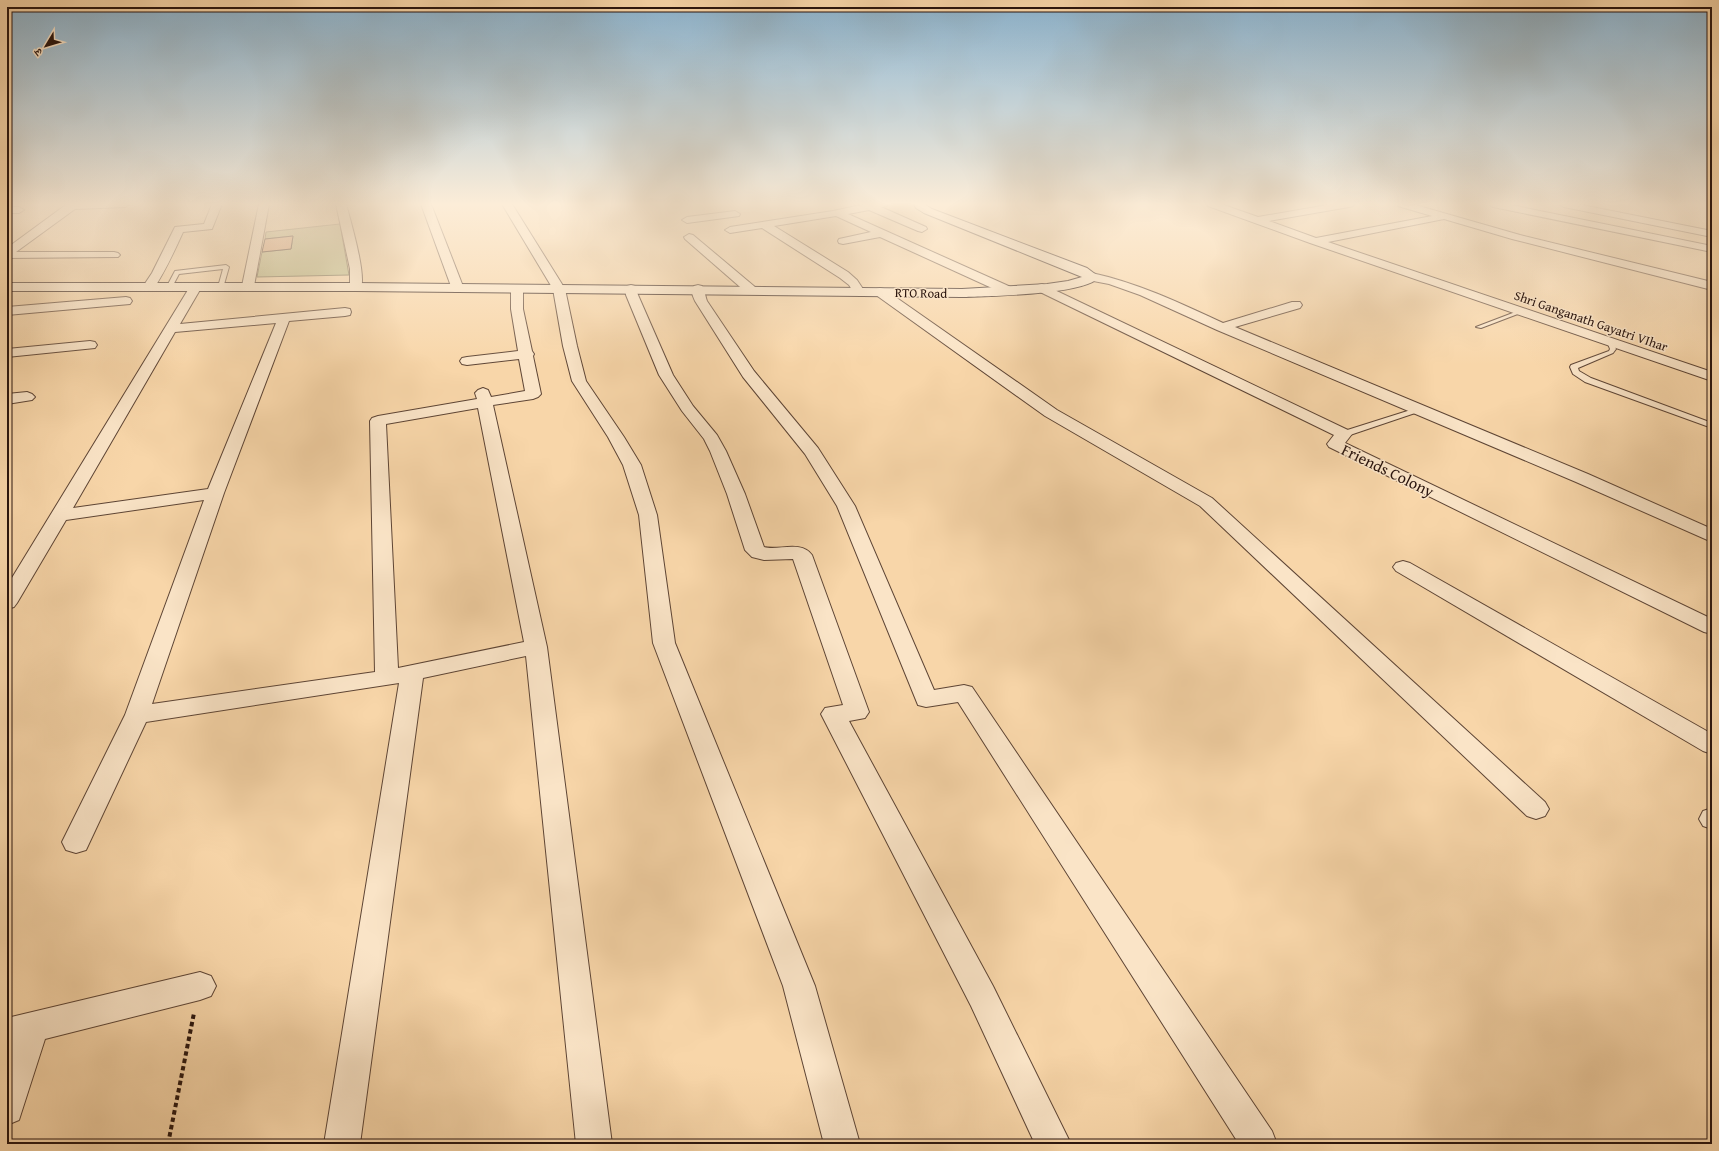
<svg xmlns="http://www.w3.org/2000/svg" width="1719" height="1151" font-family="'Gentium Book Plus','Noto Serif Devanagari',serif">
	<rect width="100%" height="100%" fill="#f8d6a9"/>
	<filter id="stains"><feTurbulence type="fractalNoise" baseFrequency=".005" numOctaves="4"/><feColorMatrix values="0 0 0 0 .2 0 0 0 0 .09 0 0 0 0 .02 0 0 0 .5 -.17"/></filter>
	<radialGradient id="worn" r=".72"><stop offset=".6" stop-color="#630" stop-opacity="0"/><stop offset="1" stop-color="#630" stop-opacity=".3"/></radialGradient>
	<path fill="#bebd87" stroke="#74694a" d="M340 224 349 275 257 277 262 252 291 249 293 236 265 239 266 232Z"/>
	<path fill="#e5a87d" stroke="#2a150e" d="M293 236 291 249 262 252 265 239Z"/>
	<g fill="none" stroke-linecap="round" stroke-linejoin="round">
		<g stroke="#5e4535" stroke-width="2">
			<g id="lane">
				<path d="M226 265 229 267 223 288 218 287 223 269 179 274 171 289 166 288 175 271Z"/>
				<path d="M1518 311 1523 312 1481 328 1476 327Z"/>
				<path d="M1611 342 1613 343 1616 349 1613 353 1578 368 1579 371 1591 378 1712 423V428L1585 382 1573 374 1570 367 1571 365 1609 351 1610 349 1608 344Z"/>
				<path d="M1417 408H1423L1424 410 1347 436H1344L1340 434 1341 432Z"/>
			</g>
		</g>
		<g stroke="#5e4535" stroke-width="2">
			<g id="street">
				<path d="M67 204H130L125 207 75 209 16 252H114L118 253 120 255 118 257 7 258V248Z"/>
				<path d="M212 204H222L212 229 183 232C174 252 165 272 152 291H144L142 288 152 273 175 227 204 224Z"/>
				<path d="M259 204H269L254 286 252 289H244L242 286Z"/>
				<path d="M336 204H346C350 219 368 279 360 290H352L350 287V269Z"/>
				<path d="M421 204H431L464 289 462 292H454L452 289Z"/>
				<path d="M502 204H512L565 289 577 346 586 381 624 437 641 465 657 515 675 643 815 986 860 1144H824L783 986 653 643 639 515 623 465 608 437 572 381 563 346 553 289Z"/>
				<path d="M866 204H888L887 206 881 207 926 227 927 229 922 232 918 231 869 210 848 214 1013 288 1015 291 1013 294H1005L880 237 843 244 839 243 838 241 839 239 871 232 836 216 774 226 848 272 857 280 865 292 863 295H855L849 285 840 278 762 228 730 233 725 230 730 227 833 211Z"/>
				<path d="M1207 204H1221L1258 217 1333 204H1354L1353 206 1349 207 1269 221 1316 238 1432 216 1398 206 1397 204H1412L1520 235 1712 282V290L1512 239 1444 219 1328 242 1712 372V381L1310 243 1208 206Z"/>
				<path d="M1488 204H1506L1712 246V252L1493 207Z"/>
				<path d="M1559 204H1577L1712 231V237L1564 207Z"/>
				<path d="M7 207H19L24 210 19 213H7Z"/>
				<path d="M735 211 740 214 739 216 687 223 682 220 687 217Z"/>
				<path d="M689 234 693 235 755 287 757 290 755 293H747L685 239 684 237Z"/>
				<path d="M1092 273C1138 283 1180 303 1223 323L1292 302H1300L1302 305 1300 308 1235 327 1588 474 1712 529V542L1576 482 1217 330 1140 295 1109 284 1088 280 1086 277 1088 274Z"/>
				<path d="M195 284 199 285 201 288 180 324 345 308 350 309 351 312 350 315 345 316 289 321 224 493 152 704 375 672 370 421 372 418 378 416 477 399 475 393 478 390 483 388 488 390 491 397 525 391 519 359 467 365 462 364 460 361 462 358 467 357 518 351 511 309V289L513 286H521L523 289V309L532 351 534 354 533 356 541 394 538 397 533 399 493 405 547 647 612 1144H576L526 656 423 678 360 1144H324L399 683 146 722 86 850 76 853 66 850 62 842 125 715 204 500 66 520 17 603 14 607 7 609V586L191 285ZM276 323 208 489 73 508 175 332ZM478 408 524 642 398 668 386 424Z"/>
				<path d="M1042 284 1350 431 1352 434 1345 443 1712 619V634L1704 632 1329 447 1327 444 1334 435 1038 291 1036 288 1038 285Z"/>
				<path d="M631 285 635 286 638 295 673 375 693 406 717 435 726 451 745 494 764 547C778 551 801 540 812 555L869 712 865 718 849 721 993 986 1071 1144H1035L971 1006 821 714 825 708 843 705 793 559 764 560 752 557 745 550 727 494 710 451 704 439 682 411 659 375 626 295 625 289 627 286Z"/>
				<path d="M698 285 702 286C705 290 705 296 707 301L754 371 818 448 855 506 934 690 964 685 972 687 1272 1131 1277 1144H1239L958 702 926 707 918 705 837 506 805 454 743 377 695 301C693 296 690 291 694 286Z"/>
				<path d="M880 288 884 289 1057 410 1212 498 1545 802 1549 809 1545 816 1536 819 1527 816 1200 506 1045 416 876 295 874 292 876 289Z"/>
				<path d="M126 297 130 298 132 301 130 304 7 315V307Z"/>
				<path d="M90 341 95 342 97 345 95 348 7 357V349Z"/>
				<path d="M27 392 32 394 35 397 32 400 7 404V394Z"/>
				<path d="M1403 561 1410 563 1712 734V754L1703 751 1396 571 1393 567 1396 563Z"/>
				<path d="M1712 808V829L1703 826 1699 819 1703 811Z"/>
				<path d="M200 972 211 976 216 986 211 996 200 1000 45 1039 19 1120 7 1125V1056L10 1048H7V1018Z"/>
			</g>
		</g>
		<g stroke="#2a150e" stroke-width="2">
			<path id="secondary" d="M914 204H924L932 209 1087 268 1099 277C1086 295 986 296 962 297L356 291H7V283H356L962 289 1047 284 1068 281 1082 277 924 213 916 208Z"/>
		</g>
		<path stroke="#2a150e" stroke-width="4" stroke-dasharray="4.5 3" stroke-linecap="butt" d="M168 1144 194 1013"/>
		<use href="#lane" fill="#fae4c7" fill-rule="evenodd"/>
		<use href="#street" fill="#fae4c7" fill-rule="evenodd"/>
		<use href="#secondary" fill="#fae4c7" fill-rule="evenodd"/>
	</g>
	<linearGradient id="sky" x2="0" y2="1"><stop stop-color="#8bb5d2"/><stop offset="0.56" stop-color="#fcedd8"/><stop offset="1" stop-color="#fcedd8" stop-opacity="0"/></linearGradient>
	<rect width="1719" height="365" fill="url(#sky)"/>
	<g text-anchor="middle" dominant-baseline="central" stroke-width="3" stroke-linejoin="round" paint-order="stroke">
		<g font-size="13" fill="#2a150e" stroke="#fae4c7">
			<text transform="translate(921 293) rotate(1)">RTO Road</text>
			<text transform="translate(1591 321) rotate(19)">Shri Ganganath Gayatri VIhar</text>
		</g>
		<g font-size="16" fill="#2a150e" stroke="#fae4c7">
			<text transform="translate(1388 470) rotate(26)">Friends Colony</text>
		</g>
	</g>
	<rect width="1719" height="1151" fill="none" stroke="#f8d6a9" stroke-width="24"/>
	<rect x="8" y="8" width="1703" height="1135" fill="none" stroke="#2a150e" stroke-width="2"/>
	<rect x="12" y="12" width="1695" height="1127" fill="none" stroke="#2a150e"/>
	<g transform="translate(46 46) rotate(232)" stroke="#fae4c7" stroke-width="3" paint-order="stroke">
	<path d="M0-3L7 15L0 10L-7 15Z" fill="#2a150e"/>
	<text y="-6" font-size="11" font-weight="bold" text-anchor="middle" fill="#2a150e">उ</text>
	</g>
	<rect width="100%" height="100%" filter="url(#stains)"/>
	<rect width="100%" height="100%" fill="url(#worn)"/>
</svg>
